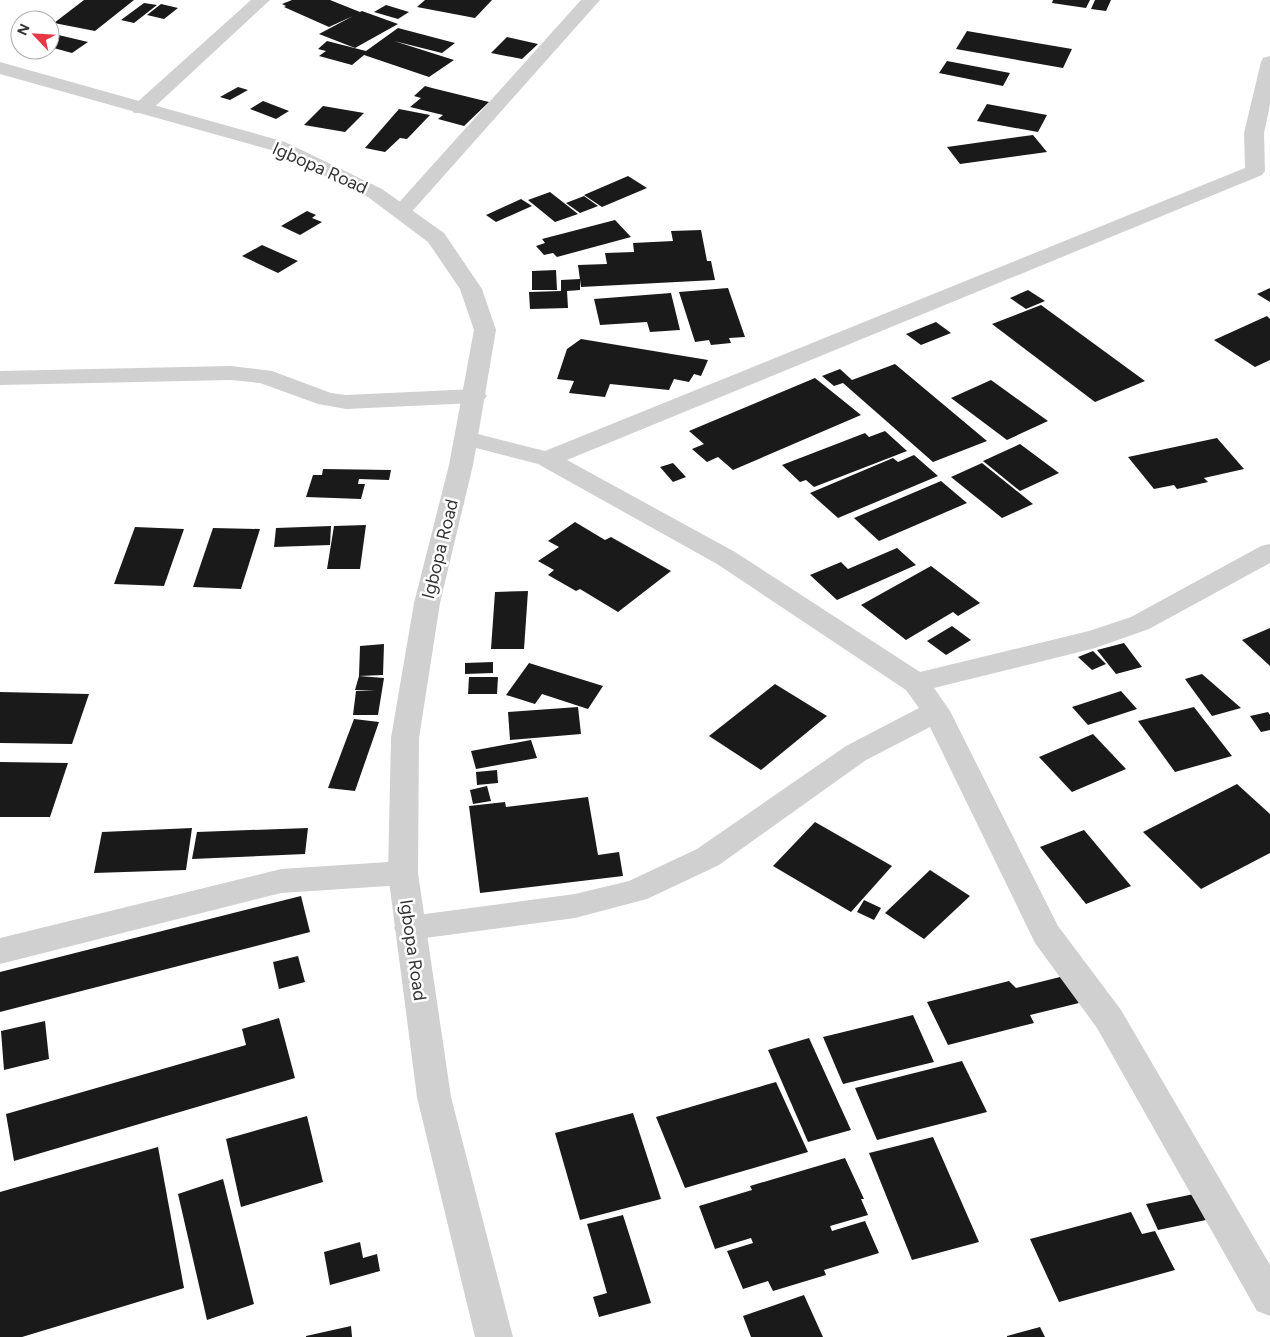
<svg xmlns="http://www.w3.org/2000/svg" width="1270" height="1337" font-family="Figtree,sans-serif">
	<rect width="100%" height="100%" fill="#fff"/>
	<g fill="#1a1a1a">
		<path d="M84 0H134L95 31 54 23Z"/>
		<path d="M292 0H330L360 12 362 11 398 24 355 48 319 34 353 16 329 27 284 7 286 6 282 4Z"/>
		<path d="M425 0H492L475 18 417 7Z"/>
		<path d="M1053 0H1090L1086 8 1052 3Z"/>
		<path d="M1095 0H1111L1106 11 1091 9Z"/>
		<path d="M144 3 157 5 134 23 121 20Z"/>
		<path d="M161 4 178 8 164 19 147 15Z"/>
		<path d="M386 5 409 12 398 19 374 12Z"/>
		<path d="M398 28 455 43 442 53 394 41 454 60 429 77 364 55 352 65 319 56 326 51 318 49 327 41 366 51Z"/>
		<path d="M967 31 1072 49 1063 68 956 49Z"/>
		<path d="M50 33 88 42 72 53 50 47Z"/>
		<path d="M507 37 538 44 522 59 491 53Z"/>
		<path d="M947 61 1010 73 1003 86 939 73Z"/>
		<path d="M425 86 432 88 489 102 464 126 438 119 443 115 410 107 421 98 414 96Z"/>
		<path d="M238 87 248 90 230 100 220 97Z"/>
		<path d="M263 101 289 111 276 119 250 109Z"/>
		<path d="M987 104 1047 115 1038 132 977 121Z"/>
		<path d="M323 106 364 113 345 132 304 125Z"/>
		<path d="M399 109 430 115 407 139 400 138 385 152 365 148Z"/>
		<path d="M1033 135 1047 152 960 164 947 147Z"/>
		<path d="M628 176 647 188 602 207 584 195Z"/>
		<path d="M550 192 578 214 555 222 528 200Z"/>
		<path d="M584 196 598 206 580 213 566 203Z"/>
		<path d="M521 199 532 206 496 222 486 215Z"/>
		<path d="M307 211 316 215 312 218 322 222 300 235 281 226Z"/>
		<path d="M615 220 631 237 557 257 553 253 544 255 536 246 545 243 542 239Z"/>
		<path d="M701 230 707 261H711L715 280 581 287 578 265 607 264 605 253 634 252 633 243 673 241 671 231Z"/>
		<path d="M262 245 298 261 278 273 242 256Z"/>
		<path d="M556 270 557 290H532V271Z"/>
		<path d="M580 279V290L567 291 568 308 530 309 529 292 561 291V280Z"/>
		<path d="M728 288 745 337 729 338 731 343 711 345 709 340 695 342 679 292Z"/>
		<path d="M1270 288V302L1257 294Z"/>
		<path d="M1028 290 1045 301 1026 309 1010 298Z"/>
		<path d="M671 293 680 330 650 332 647 322 600 325 594 299Z"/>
		<path d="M1041 305 1145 381 1095 402 992 324Z"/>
		<path d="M1267 316 1270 319V360L1255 367 1214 340Z"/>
		<path d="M936 322 951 333 921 345 906 334Z"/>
		<path d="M581 339 708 360 701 376 694 374 689 382 674 379 669 390 610 384 605 397 569 393 574 381 557 379 567 349Z"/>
		<path d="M895 364 987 441 933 462 843 383 834 386 822 376 840 369 852 380Z"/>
		<path d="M815 378 861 415 733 470 718 457 707 462 692 449 704 444 689 431Z"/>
		<path d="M991 380 1048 421 1007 440 951 398Z"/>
		<path d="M885 431 907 451 814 487 806 480 800 482 782 465 865 433 869 437Z"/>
		<path d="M1217 438 1244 469 1204 478 1208 482 1177 489 1174 485 1154 489 1128 457Z"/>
		<path d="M1020 444 1059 473 1020 491 983 461Z"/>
		<path d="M914 455 938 476 838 518 810 493 893 458 898 462Z"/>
		<path d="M673 463 686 477 673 482 660 467Z"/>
		<path d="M982 463 1033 504 1002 518 951 477Z"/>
		<path d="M323 469 391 470 389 480 359 479 358 484H365L361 499 306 497 313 475H322Z"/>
		<path d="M941 481 967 503 879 541 854 518Z"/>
		<path d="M575 522 605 540 611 537 671 571 618 612 580 589 576 591 548 575 554 570 538 561 559 547 548 541Z"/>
		<path d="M366 525 360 569H327L334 526Z"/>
		<path d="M331 526 330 545 274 547 276 528Z"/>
		<path d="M135 527 184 529 164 586 114 584Z"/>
		<path d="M213 528 260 529 241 589 193 587Z"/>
		<path d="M897 548 916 565 837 600 810 575 841 562 848 569Z"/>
		<path d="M931 566 980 603 958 616 953 612 906 640 861 605Z"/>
		<path d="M528 591 524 649H491L495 592Z"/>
		<path d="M952 626 971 640 946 655 927 641Z"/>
		<path d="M1270 628V666L1242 640Z"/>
		<path d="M1124 643 1142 667 1116 674 1097 650Z"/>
		<path d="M384 644 383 675 359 676 384 678 378 715H353L356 691H375L355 690 359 676 360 646Z"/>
		<path d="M1093 651 1106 664 1092 670 1078 657Z"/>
		<path d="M493 662V673L465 674V663Z"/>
		<path d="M529 663 603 686 588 709 542 694 535 704 506 695Z"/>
		<path d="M1202 674 1241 708 1212 716 1185 679Z"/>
		<path d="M469 677H498L497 694H468Z"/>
		<path d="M775 684 827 716 761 770 709 736Z"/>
		<path d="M1121 691 1137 709 1088 725 1072 707Z"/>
		<path d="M0 692 89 694 72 744 0 743Z"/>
		<path d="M578 707 581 734 510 740 508 712Z"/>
		<path d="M1194 707 1232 756 1175 772 1138 721Z"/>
		<path d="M1268 712 1270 715V730L1261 732 1250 716Z"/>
		<path d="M354 719 379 722 355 791 328 788Z"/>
		<path d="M1093 734 1126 769 1072 792 1039 757Z"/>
		<path d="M531 740 537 758 476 769 471 751Z"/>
		<path d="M0 762 68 763 50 817H0Z"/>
		<path d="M497 770 498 783 477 785 476 772Z"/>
		<path d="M1237 784 1270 814V853L1201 889 1143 832Z"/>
		<path d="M487 786 491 801 473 804 470 790Z"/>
		<path d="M588 797 598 855 619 852 623 876 480 893 469 806 505 802 506 807Z"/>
		<path d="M815 822 892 866 851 912 773 866Z"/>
		<path d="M192 828 186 870 94 873 102 832Z"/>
		<path d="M308 828 305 854 192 859 197 832Z"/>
		<path d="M1084 830 1131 886 1086 904 1040 847Z"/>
		<path d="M930 870 970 896 924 939 885 913Z"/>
		<path d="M301 896 310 932 0 1012V972Z"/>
		<path d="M864 900 881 908 874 920 857 912Z"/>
		<path d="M298 956 305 982 279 989 273 962Z"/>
		<path d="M1064 976 1079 1003 1030 1015 1034 1023 948 1045 927 1002 1009 981 1016 988Z"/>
		<path d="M913 1015 934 1062 843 1084 823 1037Z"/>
		<path d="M279 1018 295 1078 14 1161 6 1114 246 1045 242 1029Z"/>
		<path d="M45 1021 49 1059 4 1070 1 1031Z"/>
		<path d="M809 1038 851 1130 808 1142 768 1050Z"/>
		<path d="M962 1061 987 1112 877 1140 855 1088Z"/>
		<path d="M776 1082 808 1152 685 1188 656 1117Z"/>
		<path d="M633 1113 661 1199 580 1220 555 1133Z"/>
		<path d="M307 1116 323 1182 241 1207 226 1139Z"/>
		<path d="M933 1137 979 1242 912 1260 869 1153Z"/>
		<path d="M158 1147 184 1288 22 1337H0V1192Z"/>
		<path d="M845 1158 864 1199H861L868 1215 830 1226 832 1231 865 1221 879 1253 824 1270 826 1275 773 1291 768 1281 743 1289 727 1251 753 1243 751 1238 715 1249 699 1206 752 1190 750 1186Z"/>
		<path d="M223 1179 254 1304 207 1320 178 1194Z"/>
		<path d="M1194 1194 1206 1220 1158 1230 1146 1204Z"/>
		<path d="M1131 1212 1142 1234 1155 1231 1175 1270 1059 1302 1030 1239Z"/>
		<path d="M623 1215 651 1303 599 1317 593 1297 607 1293 587 1224Z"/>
		<path d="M360 1242 363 1258 377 1254 380 1271 330 1285 324 1252Z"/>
		<path d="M804 1295 823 1337H751L743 1316Z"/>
		<path d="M351 1326 352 1337H306V1336Z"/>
		<path d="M1040 1327 1045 1337H1007V1336Z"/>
	</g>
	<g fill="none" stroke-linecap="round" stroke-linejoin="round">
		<g fill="#d0d0d0" fill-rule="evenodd">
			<path d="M251 0H270L148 113H134L131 109 134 105Z"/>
			<path d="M581 0H600L408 216 401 218 394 216 391 212 394 208Z"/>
			<path d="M1270 56V105L1264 133 1265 171 1262 175 567 460 735 552 920 672 1089 631 1131 617 1261 546 1270 544V563L1149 629 1095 648 934 688 950 711 1058 926 1121 1010 1270 1265V1316L1257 1311 1097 1028 1035 943 930 727 866 760 719 865 647 899 575 918 410 940 399 937 394 928 399 919 410 916 575 894 629 881 697 849 846 746 919 708 906 690 717 564 538 464 457 443 454 438 457 433 466 431 545 451 1245 168 1244 133 1261 62 1263 58Z"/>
			<path d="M231 366 272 371 331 393 346 395 475 389 483 391 487 396 483 401 475 403 346 409 318 404 260 383 231 380 0 385V371Z"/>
			<path d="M403 861 414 865 418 873 414 881 403 885 281 893 0 964V938L281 869Z"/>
		</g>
		<path fill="#d0d0d0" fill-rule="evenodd" d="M0 62 285 142 382 189 444 233 482 289 496 330 473 465 440 603 419 738 418 873 451 1097 513 1337H475L417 1097 388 873 391 738 414 603 449 465 474 330 460 289 428 242 368 197 271 150 0 74Z"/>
	</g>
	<g text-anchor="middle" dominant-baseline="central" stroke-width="5" stroke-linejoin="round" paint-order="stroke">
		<g font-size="18" fill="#333" stroke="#fff">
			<text transform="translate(320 168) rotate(24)">Igbopa Road</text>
			<text transform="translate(440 549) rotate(-76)">Igbopa Road</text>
			<text transform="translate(413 950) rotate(82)">Igbopa Road</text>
		</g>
	</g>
	<g transform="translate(35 35) rotate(295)"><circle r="24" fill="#ffffff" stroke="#adadad"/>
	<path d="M0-4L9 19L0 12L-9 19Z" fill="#e63946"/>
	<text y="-8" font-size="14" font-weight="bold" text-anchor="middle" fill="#333333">N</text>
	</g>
</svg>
